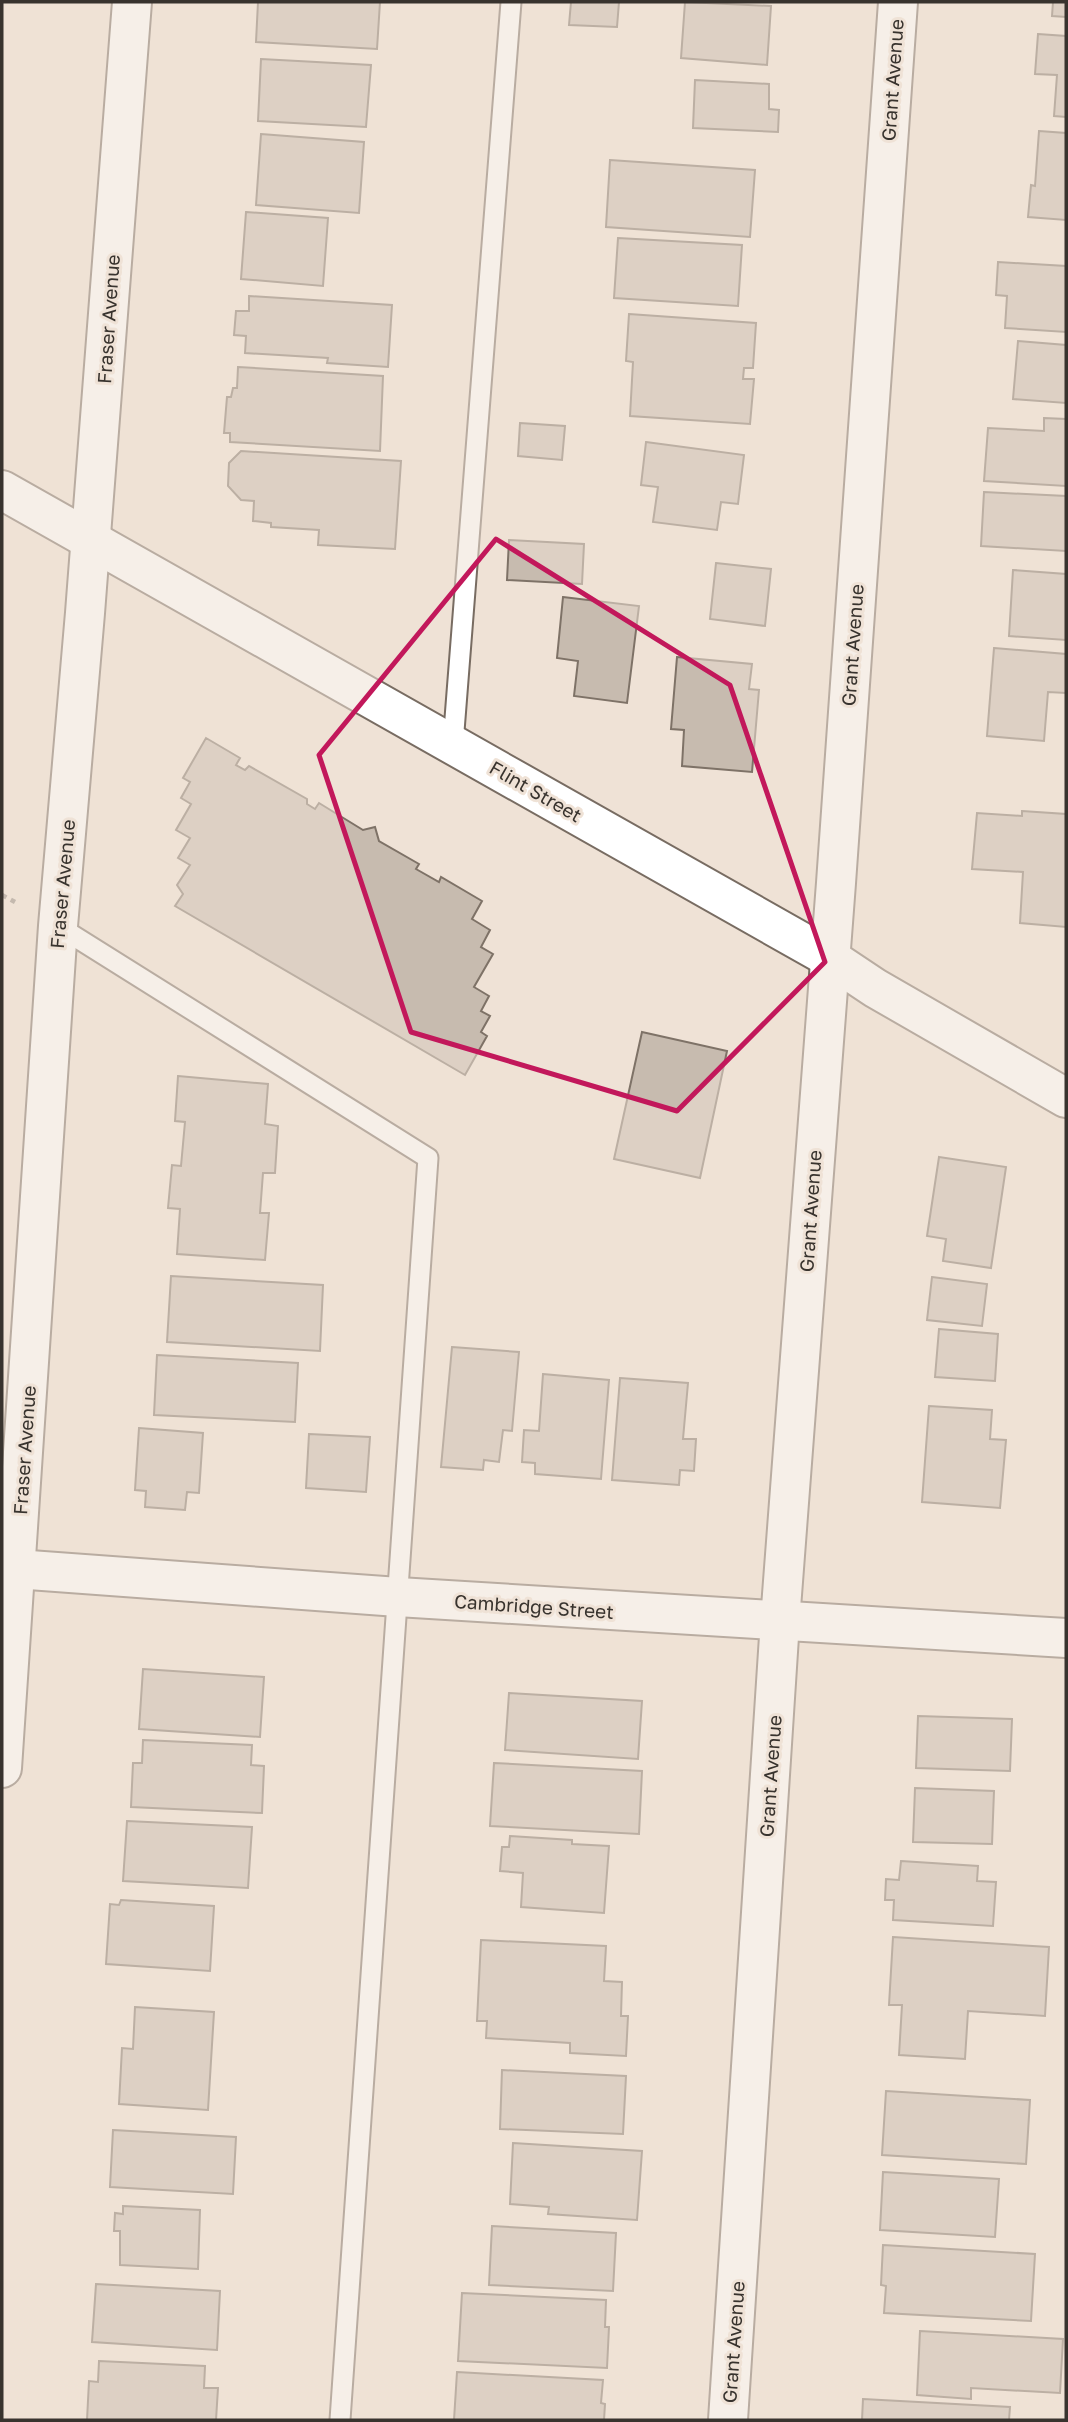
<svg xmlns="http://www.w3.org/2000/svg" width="1068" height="2422" font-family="'Golos Text',sans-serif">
	<rect width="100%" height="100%" fill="#efe2d6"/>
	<g fill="#c7bbaf" stroke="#7e7267" stroke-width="2">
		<path d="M258 2H380L377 49 256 42Z"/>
		<path d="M571 2H619L617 27 569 25Z"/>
		<path d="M685 2 771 6 767 65 681 58Z"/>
		<path d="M1053 2H1066V17L1052 16Z"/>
		<path d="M1038 34 1066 36V117L1054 116 1057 75 1035 74Z"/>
		<path d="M261 59 371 65 366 127 258 121Z"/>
		<path d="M695 80 769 84V109L779 110 778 132 693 128Z"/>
		<path d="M1039 131 1066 133V220L1028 217 1031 185 1035 186Z"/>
		<path d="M261 134 364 142 359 213 256 205Z"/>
		<path d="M610 160 755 170 750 237 606 227Z"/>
		<path d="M246 212 328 218 323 286 241 279Z"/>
		<path d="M618 238 742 245 738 306 614 298Z"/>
		<path d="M998 262 1066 266V332L1005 328 1007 296 996 295Z"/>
		<path d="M249 296 392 305 388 367 327 363 328 358 245 353 246 336 234 335 236 311H249Z"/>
		<path d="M629 314 756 323 753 368H744L743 379H754L750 424 630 416 633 362 626 361Z"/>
		<path d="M1018 341 1066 345V403L1013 399Z"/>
		<path d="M238 367 383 376 380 451 230 442V433H224L227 397H231L233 388H237Z"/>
		<path d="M1044 418 1066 419V486L984 481 988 428 1044 431Z"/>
		<path d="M520 423 565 426 562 460 518 456Z"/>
		<path d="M646 442 744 455 738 504 721 502 717 530 653 522 658 487 641 485Z"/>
		<path d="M241 451 401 461 395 549 318 545 319 530 271 527V523L253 521 254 501 241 500 228 486 229 463Z"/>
		<path d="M984 492 1066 496V551L981 546Z"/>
		<path d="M509 540 584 544 582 584 507 580Z"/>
		<path d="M716 563 771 569 765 626 710 619Z"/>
		<path d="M1013 570 1066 574V640L1009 636Z"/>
		<path d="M563 597 639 606 627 703 574 696 578 661 557 658Z"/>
		<path d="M994 648 1066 654V693L1048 692 1044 741 987 736Z"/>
		<path d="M677 657 752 664 749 689 759 690 752 772 682 766 684 730 671 729Z"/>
		<path d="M206 738 240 758 236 765 245 770 249 766 307 799V804L315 809 319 803 363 830 375 827 379 841 419 864 416 869 439 882 441 877 482 901 472 919 490 930 481 947 493 954 474 987 489 996 481 1011 490 1016 481 1032 487 1036 465 1075 175 906 183 894 177 885 190 865 178 858 190 838 176 830 191 804 181 798 190 782 183 778Z"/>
		<path d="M1022 811 1066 814V927L1020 923 1023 872 972 869 977 813 1022 816Z"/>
		<path d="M642 1032 727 1051 700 1178 614 1159Z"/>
		<path d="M178 1076 268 1084 265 1124 278 1126 275 1173H263L260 1213H269L265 1260 177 1254 180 1209 168 1208 172 1165 181 1166 185 1122 175 1121Z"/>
		<path d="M939 1157 1006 1167 991 1268 943 1261 946 1239 927 1236Z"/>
		<path d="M171 1276 323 1285 320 1351 167 1342Z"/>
		<path d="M932 1277 987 1284 982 1326 927 1320Z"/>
		<path d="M939 1329 998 1334 995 1381 935 1377Z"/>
		<path d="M452 1347 519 1352 512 1431 503 1430 499 1462 484 1460 483 1470 441 1467Z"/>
		<path d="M157 1355 298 1363 295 1422 154 1415Z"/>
		<path d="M543 1374 609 1380 601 1479 535 1474V1463L522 1462 524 1430 539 1431Z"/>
		<path d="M620 1378 688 1383 683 1439H696L694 1471 680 1470 679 1485 612 1480Z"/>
		<path d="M929 1406 992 1410 990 1439 1006 1440 1000 1508 922 1502Z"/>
		<path d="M139 1428 203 1433 199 1493 187 1492 185 1510 145 1507 146 1491 135 1490Z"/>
		<path d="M309 1434 370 1437 366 1492 306 1488Z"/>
		<path d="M143 1669 264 1677 260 1737 139 1729Z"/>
		<path d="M509 1693 642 1701 638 1759 505 1750Z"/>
		<path d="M918 1716 1012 1719 1010 1771 916 1768Z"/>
		<path d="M143 1740 252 1745 251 1765 264 1766 262 1813 131 1807 133 1763H142Z"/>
		<path d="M494 1763 642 1771 639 1834 490 1826Z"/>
		<path d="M915 1788 994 1791 992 1844 913 1842Z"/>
		<path d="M127 1821 252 1827 248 1888 123 1881Z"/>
		<path d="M510 1836 572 1840V1844L609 1846 604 1913 521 1907 523 1873 500 1871 502 1847H509Z"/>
		<path d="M901 1861 978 1866 977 1881 996 1882 993 1926 893 1920 894 1900H885L886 1879 899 1880Z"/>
		<path d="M121 1900 214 1906 210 1971 106 1964 110 1904 119 1905Z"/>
		<path d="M893 1937 1049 1947 1045 2016 968 2011 965 2059 899 2055 902 2005H889Z"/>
		<path d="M481 1940 606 1946 604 1981 622 1982 621 2016H628L626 2056 570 2053V2043L486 2038 487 2021H477Z"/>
		<path d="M135 2007 214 2012 208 2110 119 2104 122 2048 133 2049Z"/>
		<path d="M502 2070 626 2076 623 2134 500 2129Z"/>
		<path d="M886 2091 1030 2100 1026 2164 882 2155Z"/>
		<path d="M113 2130 236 2137 233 2194 110 2187Z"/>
		<path d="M513 2143 642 2151 637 2220 548 2214 549 2207 510 2204Z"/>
		<path d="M883 2172 999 2179 995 2237 880 2230Z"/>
		<path d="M123 2206 200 2210 198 2269 120 2265V2231H114L115 2213 123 2214Z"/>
		<path d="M492 2226 616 2233 613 2291 489 2285Z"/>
		<path d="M883 2245 1035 2254 1031 2321 884 2313 886 2286 881 2285Z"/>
		<path d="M96 2284 220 2291 217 2350 92 2342Z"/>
		<path d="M462 2293 606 2300 605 2327H609L607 2368 458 2361Z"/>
		<path d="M920 2331 1063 2339 1060 2393 971 2388V2399L917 2395Z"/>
		<path d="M99 2361 205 2366 204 2388H218L216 2420H87L89 2381 98 2382Z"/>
		<path d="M457 2372 603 2380 601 2403 605 2404 604 2420H454Z"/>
		<path d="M863 2399 1010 2407 1009 2420H862Z"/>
	</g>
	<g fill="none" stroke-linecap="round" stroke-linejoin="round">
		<g stroke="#786c62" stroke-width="23">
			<g id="service">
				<path d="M453 744 511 2"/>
				<path d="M58 926 428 1158 340 2420"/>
			</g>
		</g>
		<g stroke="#786c62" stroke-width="42">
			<g id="minor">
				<path d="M2 1568 398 1597 1066 1638"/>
				<path d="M2 1768 58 926 85 613 132 2"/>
				<path d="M728 2420 780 1621 836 883 898 2"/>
			</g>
		</g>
		<g stroke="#786c62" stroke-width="42">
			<path id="tertiary" d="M2 490 830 958 875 988 1066 1098"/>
		</g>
		<path stroke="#91887f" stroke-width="4.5" stroke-dasharray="5 5" stroke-linecap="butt" d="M2 895 15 902"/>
		<use href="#service" stroke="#fff" stroke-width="19"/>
		<use href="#minor" stroke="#fff" stroke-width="38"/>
		<use href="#tertiary" stroke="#fff" stroke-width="38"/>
	</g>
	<path d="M0 0H1068V2422H0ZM496 539 730 685 825 962 677 1111 411 1032 319 755Z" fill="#efe2d6" fill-opacity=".55" fill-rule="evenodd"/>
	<path fill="none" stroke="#c2185b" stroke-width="5" stroke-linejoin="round" d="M496 539 730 685 825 962 677 1111 411 1032 319 755Z"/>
	<g text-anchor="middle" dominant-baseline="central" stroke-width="6" stroke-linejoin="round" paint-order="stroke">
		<g font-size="19" fill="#38332e" stroke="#efe2d6">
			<text transform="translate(892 80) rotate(-86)">Grant Avenue</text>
			<text transform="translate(108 319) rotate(-86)">Fraser Avenue</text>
			<text transform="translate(852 645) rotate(-86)">Grant Avenue</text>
			<text transform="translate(536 791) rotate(30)">Flint Street</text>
			<text transform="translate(62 884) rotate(-85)">Fraser Avenue</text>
			<text transform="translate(810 1211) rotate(-86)">Grant Avenue</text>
			<text transform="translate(24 1450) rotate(-86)">Fraser Avenue</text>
			<text transform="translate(534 1606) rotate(4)">Cambridge Street</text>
			<text transform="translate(770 1776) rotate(-86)">Grant Avenue</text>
			<text transform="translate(733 2342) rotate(-86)">Grant Avenue</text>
		</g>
	</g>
	<rect width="1068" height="2422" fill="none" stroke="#38332e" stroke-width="7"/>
</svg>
